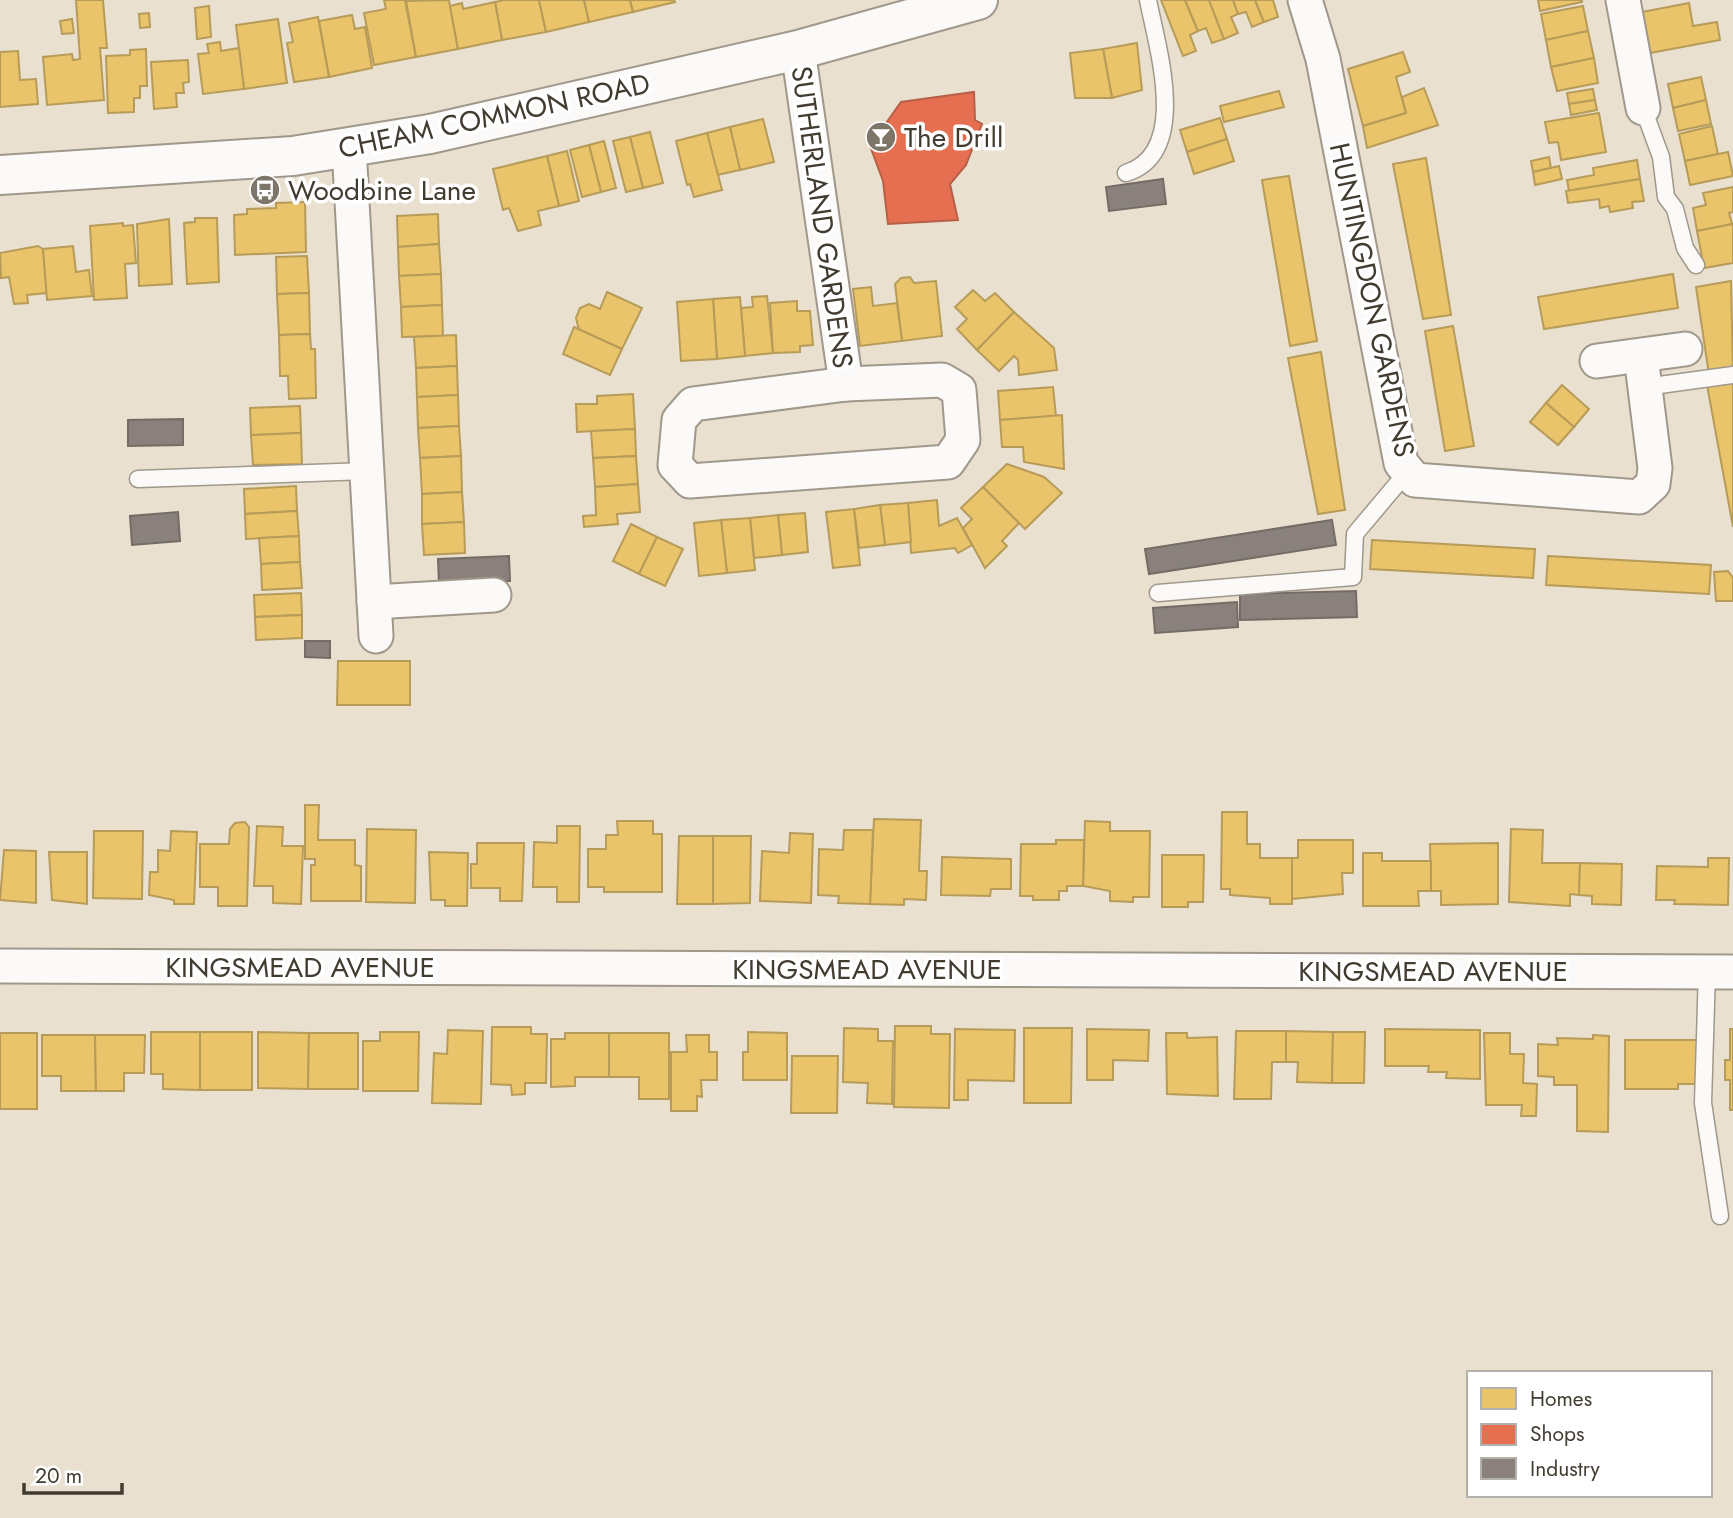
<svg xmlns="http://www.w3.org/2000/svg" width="1733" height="1518" font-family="Jost,sans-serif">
	<rect width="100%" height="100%" fill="#e9e0cf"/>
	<g fill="#e9c46a" stroke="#b79b59" stroke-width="2">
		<path d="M76 0H103L107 48H100L104 100 47 105 43 57 72 54 73 60 80 59Z"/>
		<path d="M384 0H405L416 57 374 65 364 13 386 9Z"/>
		<path d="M449 0 458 49 416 57 406 1Z"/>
		<path d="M504 0H539L546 32 502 40 495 2Z"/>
		<path d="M539 0H584L589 22 546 32Z"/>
		<path d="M584 0H630L633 12 589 22Z"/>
		<path d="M630 0H674L675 2 633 12Z"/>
		<path d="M1161 0H1185L1198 31 1190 35 1196 51 1183 56Z"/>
		<path d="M1185 0H1209L1224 39 1212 43 1206 28 1198 31Z"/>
		<path d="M1209 0H1233L1238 14 1231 17 1238 33 1224 39Z"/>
		<path d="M1233 0H1255L1264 22 1252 27 1246 12 1238 14Z"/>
		<path d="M1255 0H1273L1278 17 1264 22Z"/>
		<path d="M1538 0H1582V2L1540 11Z"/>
		<path d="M495 2 502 40 458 49 450 6 462 3 463 9Z"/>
		<path d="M1689 3 1693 26 1717 22 1720 40 1650 53 1642 12Z"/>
		<path d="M209 6 211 37 197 39 195 8Z"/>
		<path d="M1583 6 1588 31 1546 40 1541 14Z"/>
		<path d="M149 13 150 27 140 28 139 14Z"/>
		<path d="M352 15 355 29 365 27 372 68 329 77 319 21Z"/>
		<path d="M318 17 329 77 294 82 287 43 293 42 289 23Z"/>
		<path d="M72 19 74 33 62 34 60 21Z"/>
		<path d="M278 19 287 83 244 89 236 25Z"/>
		<path d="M1588 31 1594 58 1551 67 1546 40Z"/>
		<path d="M220 42 221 51 239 48 244 89 203 94 198 54 209 53 207 44Z"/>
		<path d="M1137 43 1142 90 1112 98 1103 49Z"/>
		<path d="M146 49 147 86H140V98H134V112L108 113 106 56 130 55V50Z"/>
		<path d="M1103 49 1112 98H1075L1070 53Z"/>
		<path d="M18 51 20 80 36 79 38 104 0 107V52Z"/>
		<path d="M1403 52 1410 72 1396 77 1406 113 1363 126 1348 69Z"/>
		<path d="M1594 58 1598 83 1557 91 1551 67Z"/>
		<path d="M188 60 189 82 183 83 184 93H176L177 107 154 109 151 62Z"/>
		<path d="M1701 77 1706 100 1673 108 1668 84Z"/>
		<path d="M1424 88 1438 125 1367 148 1363 126 1406 113 1402 97Z"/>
		<path d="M1593 89 1595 100 1569 104 1567 93Z"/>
		<path d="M1279 91 1284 107 1224 122 1220 106Z"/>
		<path d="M1595 100 1597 110 1571 115 1569 104Z"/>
		<path d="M1706 100 1711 124 1678 131 1673 108Z"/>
		<path d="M1599 113 1606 152 1561 160 1558 142 1549 143 1545 122Z"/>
		<path d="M1220 118 1227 139 1187 152 1180 130Z"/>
		<path d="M763 119 774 162 740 170 730 127Z"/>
		<path d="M1712 126 1718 154 1685 161 1679 134Z"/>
		<path d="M730 127 740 170 717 175 707 133Z"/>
		<path d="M650 132 663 183 643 188 630 137Z"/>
		<path d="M707 133 722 190 694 197 690 184 687 185 676 141Z"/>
		<path d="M630 137 643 188 626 192 613 141Z"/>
		<path d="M1227 139 1234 161 1194 174 1187 152Z"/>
		<path d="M604 141 616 188 601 192 589 145Z"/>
		<path d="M589 145 601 192 582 197 570 150Z"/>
		<path d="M567 151 579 201 559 206 547 156Z"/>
		<path d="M1728 152 1733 176 1690 185 1685 161Z"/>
		<path d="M547 156 559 206 538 211 541 225 518 231 509 208 503 210 493 169Z"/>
		<path d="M1549 157 1551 168 1533 172 1531 161Z"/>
		<path d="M1426 158 1451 315 1423 319 1393 164Z"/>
		<path d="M1637 160 1640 179 1569 191 1567 180 1594 175 1593 168Z"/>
		<path d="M1559 166 1562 179 1535 185 1533 172Z"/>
		<path d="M1289 176 1317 341 1290 346 1262 180Z"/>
		<path d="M1640 179 1644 201 1632 202 1633 208 1610 212 1609 206 1600 208 1599 199 1568 203 1566 191Z"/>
		<path d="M1733 187V212L1729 213 1732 224 1697 231 1693 208 1706 205 1703 193Z"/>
		<path d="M305 202 306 252 235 255 234 215 247 214V209L276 208V203Z"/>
		<path d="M438 214 439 244 398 247 397 216Z"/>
		<path d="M195 218H217L219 282 187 284 184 223 195 222Z"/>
		<path d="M169 219 172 284 139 286 137 224Z"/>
		<path d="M123 223V226L133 225 136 263 125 264 127 298 94 300 90 226Z"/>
		<path d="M1733 224V263L1704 268 1697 231Z"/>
		<path d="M439 244 441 274 399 276 398 247Z"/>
		<path d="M38 246 43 249 47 293 27 295 28 303 14 304 9 277 1 278 0 253Z"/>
		<path d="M73 246 76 272 89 270 92 296 47 300 43 249Z"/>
		<path d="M307 256 309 293 277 294 276 257Z"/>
		<path d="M441 274 442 305 401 307 399 276Z"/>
		<path d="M1673 274 1678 308 1544 329 1538 297Z"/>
		<path d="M910 277 914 283 936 281 942 336 902 341 895 284 901 278Z"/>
		<path d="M1731 281 1733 372 1709 375 1696 287Z"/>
		<path d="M871 287 873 306 897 303 902 341 860 346 853 289Z"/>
		<path d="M973 290 985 301 995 293 1014 312 977 350 957 329 967 319 955 307Z"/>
		<path d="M607 292 642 308 622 349 579 330 576 318 580 308 589 304 600 309Z"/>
		<path d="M309 293 310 334 279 335 277 294Z"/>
		<path d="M767 296 773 353 745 356 741 308 753 307 752 297Z"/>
		<path d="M740 297 745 356 717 359 713 299Z"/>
		<path d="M713 299 717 359 681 361 677 302Z"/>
		<path d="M797 301V311H810L813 345 800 346V352L773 353 770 303Z"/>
		<path d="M442 305 443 336 402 337 401 307Z"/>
		<path d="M1014 312 1054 348 1057 370 1019 375 1018 360 1014 356 999 371 977 350Z"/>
		<path d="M1453 326 1474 446 1445 451 1425 331Z"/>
		<path d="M574 327 622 349 610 375 563 354Z"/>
		<path d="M310 334 311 349H315L316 398 289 399 288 376H280L279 335Z"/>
		<path d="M456 335 457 366 416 368 414 337Z"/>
		<path d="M1321 352 1345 510 1318 514 1288 358Z"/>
		<path d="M457 366 458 395 417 397 416 368Z"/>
		<path d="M1733 380V527L1707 385Z"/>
		<path d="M1562 385 1589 409 1574 427 1546 403Z"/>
		<path d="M1053 387 1056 416 1000 420 998 391Z"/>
		<path d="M633 394 635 429 577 432 576 404H597V396Z"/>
		<path d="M458 395 459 426 418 428 417 397Z"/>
		<path d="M1546 403 1574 427 1558 445 1530 422Z"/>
		<path d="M300 406 301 433 251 435 250 408Z"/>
		<path d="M1062 415 1064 469 1024 462 1023 447H1002L1000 420Z"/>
		<path d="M459 426 461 456 420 458 418 428Z"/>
		<path d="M635 429 636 456 593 458 591 431Z"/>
		<path d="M301 433 302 464 253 465 251 435Z"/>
		<path d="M461 456 462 492 422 494 420 458Z"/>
		<path d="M636 456 638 484 595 487 593 458Z"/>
		<path d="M1007 464 1044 477 1062 493 1025 529 983 487Z"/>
		<path d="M638 484 640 512 617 514 618 524 584 527 583 516 596 515 595 487Z"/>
		<path d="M296 486 297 511 245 514 244 489Z"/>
		<path d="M983 487 1019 523 1002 541 1007 546 985 568 963 528 972 519 961 508Z"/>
		<path d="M462 492 464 522 422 524V494Z"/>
		<path d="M937 500 939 526 957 518 972 545 958 553 955 548 911 553 908 503Z"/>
		<path d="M908 503 911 542 885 545 880 505Z"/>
		<path d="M880 505 885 545 859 548 854 509Z"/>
		<path d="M854 509 860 565 833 568 826 512Z"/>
		<path d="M297 511 299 536 246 539 245 514Z"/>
		<path d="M805 513 808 552 782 555 778 515Z"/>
		<path d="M778 515 782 555 754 558 750 518Z"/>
		<path d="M750 518 755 570 727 573 721 520Z"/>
		<path d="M721 520 727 573 699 576 694 523Z"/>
		<path d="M464 522 465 553 424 555 422 524Z"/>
		<path d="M631 524 657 537 639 574 613 561Z"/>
		<path d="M299 536 300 562 261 564 259 538Z"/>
		<path d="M657 537 683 549 665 586 639 574Z"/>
		<path d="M1372 540 1535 549 1533 578 1370 569Z"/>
		<path d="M1548 556 1711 565 1709 594 1546 585Z"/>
		<path d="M300 562 302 588 262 590 261 564Z"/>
		<path d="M1728 571 1733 578V601H1716L1714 572Z"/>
		<path d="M301 593 302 615 255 617 254 595Z"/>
		<path d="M302 615V638L256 640 255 617Z"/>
		<path d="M338 661H410V705H337Z"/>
		<path d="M305 805H319L318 840H355V865L361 866V901H311V865H315V859H305Z"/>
		<path d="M1222 812H1247V844H1260V858H1292V904H1270V898L1230 895V889H1221Z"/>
		<path d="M874 819 921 820 919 871H927L926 900 904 899V905L870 904Z"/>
		<path d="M617 821H653V834H662V892H604V887H588V849H606V835H618Z"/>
		<path d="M1085 821 1110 822V831H1150L1149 897H1133V902L1110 901V891L1083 886Z"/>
		<path d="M245 822 249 827 247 906H218V887H200V844H229L230 829 235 823Z"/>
		<path d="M257 826 283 827 282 846H303L301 904 273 903V886H254Z"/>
		<path d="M557 826H580L579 902H557V887H533L534 842 557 843Z"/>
		<path d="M367 829 416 830 415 903 366 902Z"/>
		<path d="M1511 829 1543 830 1542 863H1580L1579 895 1570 894V906L1509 902Z"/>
		<path d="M844 830H873L870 904 838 903 839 896 818 895 819 849 843 850Z"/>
		<path d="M94 831H143L142 899 93 898Z"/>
		<path d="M171 831 197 832 194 904H174V900L149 895 150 872H158V850L170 851Z"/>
		<path d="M790 833 813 834 811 903 760 901 762 851 789 853Z"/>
		<path d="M679 836H713V904H677Z"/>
		<path d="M713 836H751L750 903 713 904Z"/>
		<path d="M1056 840H1084L1083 886H1067V891H1059V900H1033V896H1020L1021 844H1056Z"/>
		<path d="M1298 840H1353V873H1342L1343 894 1292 899V858H1298Z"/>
		<path d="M477 843H524L522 901H500V888H471V864H477Z"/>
		<path d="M1498 843V904L1441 905V891H1431L1430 844Z"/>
		<path d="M4 850 36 851V903L0 900Z"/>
		<path d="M49 852H87V904L52 900Z"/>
		<path d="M429 852 468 853 467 906H445V900H431Z"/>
		<path d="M1363 853H1382V861H1431V891H1418L1419 906H1363Z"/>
		<path d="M1162 855H1204L1203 902H1188V907H1162Z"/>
		<path d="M942 857 1011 859V889H991L990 896 941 895Z"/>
		<path d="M1708 858H1729L1728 905 1674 904 1675 900H1656L1657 866 1708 867Z"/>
		<path d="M1580 863 1622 864 1621 905 1592 904V896L1579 895Z"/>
		<path d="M895 1026H931V1034H950L949 1108 894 1107Z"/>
		<path d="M492 1027H531V1034H547L546 1083H525V1094L512 1095 511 1085 491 1084Z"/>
		<path d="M844 1028 878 1029V1041H893L892 1104 867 1103 868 1083 843 1082Z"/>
		<path d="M1024 1028H1072L1071 1103H1024Z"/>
		<path d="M955 1029 1015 1030 1014 1081 968 1080V1100H954Z"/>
		<path d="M1087 1029 1149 1030 1148 1061 1113 1060V1080H1087Z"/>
		<path d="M1385 1029 1480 1030V1079L1446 1078 1447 1072H1428L1429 1066H1385Z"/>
		<path d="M1730 1029H1733V1110H1730V1080H1725V1060H1730Z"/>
		<path d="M448 1030 483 1031 481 1104 432 1103 434 1053 447 1054Z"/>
		<path d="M1236 1031H1286V1062H1272L1271 1099H1234Z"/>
		<path d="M1286 1031 1333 1032 1332 1083 1297 1082 1298 1062H1286Z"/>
		<path d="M151 1032H200V1090L163 1089V1074H151Z"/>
		<rect x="200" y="1032" width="52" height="58"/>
		<path d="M258 1032 309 1033 308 1089 258 1088Z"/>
		<path d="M380 1032H419L418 1091H363V1041H380Z"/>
		<path d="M748 1032 787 1033V1080H743V1052H748Z"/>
		<path d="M1333 1032H1365L1364 1083H1332Z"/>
		<rect x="0" y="1033" width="37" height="76"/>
		<path d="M309 1033H358V1089H308Z"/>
		<path d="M565 1033H609V1077H575V1086L551 1087V1039H565Z"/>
		<path d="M609 1033H669V1099H639V1077H609Z"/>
		<path d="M1166 1033H1187V1038L1217 1037 1218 1096 1167 1094Z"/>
		<path d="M1484 1033H1510V1054H1524L1523 1083 1537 1084 1536 1116H1521L1522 1105H1486Z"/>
		<path d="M42 1035H95L96 1091H61V1076H42Z"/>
		<path d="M95 1035H145L144 1073H124V1091H96Z"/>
		<path d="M686 1035H709V1052H717V1080H701L702 1097 697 1096V1111H671V1052H687Z"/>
		<path d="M1593 1035 1609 1036 1608 1132 1577 1131V1085H1554V1077L1538 1076V1044L1558 1045 1557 1038 1593 1039Z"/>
		<path d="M1625 1040H1698V1084H1678V1089H1625Z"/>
		<path d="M792 1056H838L837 1113H791Z"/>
	</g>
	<path fill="#e76f51" stroke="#b66047" stroke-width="2" d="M974 92 975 120 982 124 966 165 950 184 958 220 888 224 883 181 870 146 901 102Z"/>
	<g fill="#8a817c" stroke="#746c65" stroke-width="2">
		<path d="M1163 179 1166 204 1109 211 1106 187Z"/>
		<path d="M183 419V445L128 446V420Z"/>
		<path d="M178 512 180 541 132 545 130 516Z"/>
		<path d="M1332 520 1336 545 1149 574 1145 549Z"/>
		<path d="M509 556 510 581 439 584 438 559Z"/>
		<path d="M1356 591 1357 617 1240 620V594Z"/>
		<path d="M1237 602 1238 627 1155 633 1153 608Z"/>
		<path d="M305 641H330V658L305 657Z"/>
	</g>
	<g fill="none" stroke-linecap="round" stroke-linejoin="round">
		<g stroke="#9f988b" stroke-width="19">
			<g id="lane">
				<path d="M1643 108 1661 157 1666 197 1675 209 1685 248 1696 265"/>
				<path d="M1126 173C1191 153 1157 47 1148 0"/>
				<path d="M1645 387 1733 375"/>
				<path d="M138 479 367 471"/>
				<path d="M1158 593 1353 577 1355 534 1408 471"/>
				<path d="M1707 971 1703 1103 1720 1216"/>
			</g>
		</g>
		<g stroke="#9f988b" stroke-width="37">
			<g id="street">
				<path d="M1305 0 1323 59 1401 463 1415 480 1639 497 1653 484 1655 468 1641 356"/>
				<path d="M1623 0 1643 108"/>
				<path d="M798 50 846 384"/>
				<path d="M349 147 376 636"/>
				<path d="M1597 361 1685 349"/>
				<path d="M942 380 959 390 963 440 948 462 690 481 675 465 679 420 693 404 846 384Z"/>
				<path d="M374 602 494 595"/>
				<path d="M0 966 1733 972"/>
			</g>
		</g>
		<g stroke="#9f988b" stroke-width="42">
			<path id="primary" d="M0 175 293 156 430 134 798 50 978 0"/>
		</g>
		<use href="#lane" stroke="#fcfaf8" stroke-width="16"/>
		<use href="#street" stroke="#fcfaf8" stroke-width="33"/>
		<use href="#primary" stroke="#fcfaf8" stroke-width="38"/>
	</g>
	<defs>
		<g id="bar-disc" transform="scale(1.575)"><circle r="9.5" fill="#7c7568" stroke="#fff"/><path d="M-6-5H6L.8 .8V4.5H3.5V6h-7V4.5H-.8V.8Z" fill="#fff"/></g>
		<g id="bus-disc" transform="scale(1.575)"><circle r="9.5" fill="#7c7568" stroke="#fff"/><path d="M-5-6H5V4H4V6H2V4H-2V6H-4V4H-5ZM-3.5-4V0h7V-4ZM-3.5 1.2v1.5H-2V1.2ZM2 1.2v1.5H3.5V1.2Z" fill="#fff"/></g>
	</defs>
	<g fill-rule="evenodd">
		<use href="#bar-disc" x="881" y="137"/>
		<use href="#bus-disc" x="265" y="190"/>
	</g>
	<g text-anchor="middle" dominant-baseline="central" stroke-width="7" stroke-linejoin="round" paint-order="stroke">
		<g font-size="28" fill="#423c30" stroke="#fff">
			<text transform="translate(494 116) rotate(-12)">CHEAM COMMON ROAD</text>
			<text transform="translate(822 217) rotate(82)">SUTHERLAND GARDENS</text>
			<text transform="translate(1372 300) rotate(78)">HUNTINGDON GARDENS</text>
			<text x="300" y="967">KINGSMEAD AVENUE</text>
			<text x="867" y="969">KINGSMEAD AVENUE</text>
			<text x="1433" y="971">KINGSMEAD AVENUE</text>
		</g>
		<g font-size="28" fill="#423c30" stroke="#fff" text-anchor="start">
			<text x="904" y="137">The Drill</text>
			<text x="288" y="190">Woodbine Lane</text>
		</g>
	</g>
	<rect x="1467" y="1371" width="245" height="126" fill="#ffffff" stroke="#b3b1ac" stroke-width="2"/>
	<rect x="1481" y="1388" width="35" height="21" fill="#e9c46a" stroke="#b3b1ac" stroke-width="2"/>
	<text x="1530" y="1406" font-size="21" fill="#423c30">Homes</text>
	<rect x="1481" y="1424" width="35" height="21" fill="#e76f51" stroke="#b3b1ac" stroke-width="2"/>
	<text x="1530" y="1441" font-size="21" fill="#423c30">Shops</text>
	<rect x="1481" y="1458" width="35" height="21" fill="#8a817c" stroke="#b3b1ac" stroke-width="2"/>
	<text x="1530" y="1476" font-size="21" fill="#423c30">Industry</text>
	<path d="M24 1483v10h98v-10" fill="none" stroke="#423c30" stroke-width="3.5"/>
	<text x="35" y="1483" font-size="21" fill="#423c30" stroke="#ffffff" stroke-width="5" paint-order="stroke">20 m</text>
</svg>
